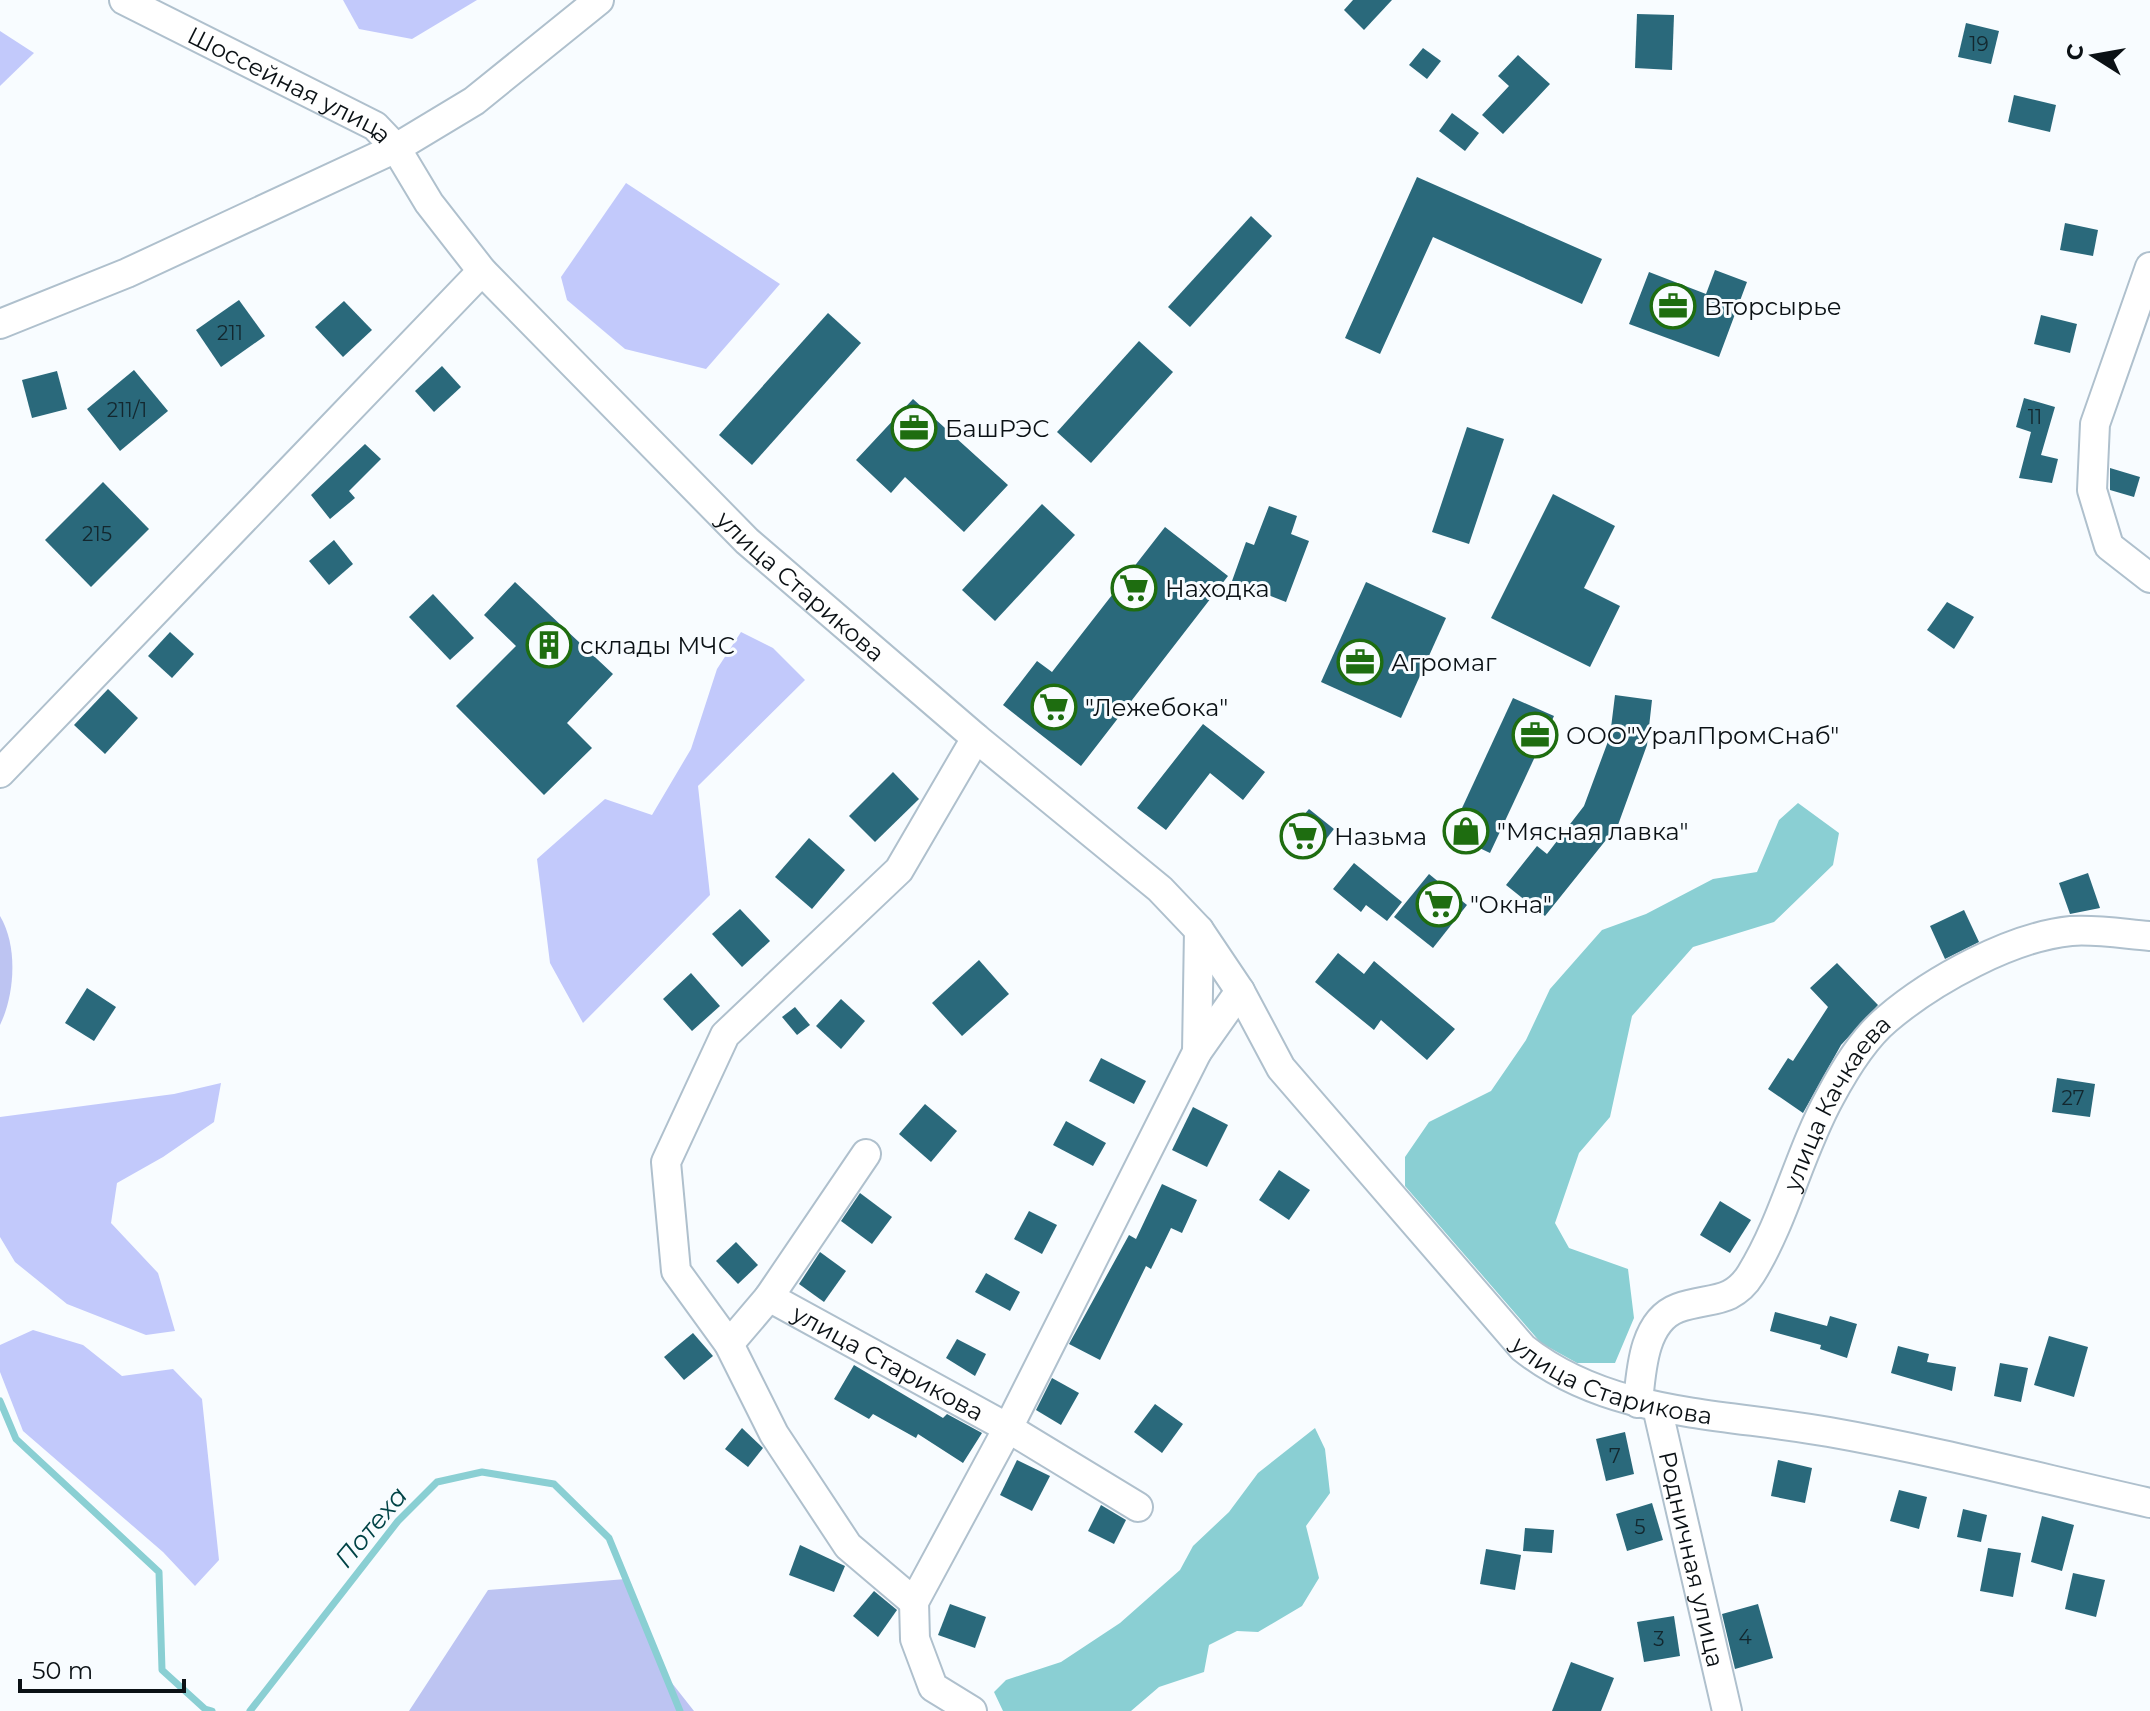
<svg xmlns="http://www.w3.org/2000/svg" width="2150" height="1711" font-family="Montserrat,sans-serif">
	<rect width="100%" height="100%" fill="#f8fcff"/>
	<g fill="#bdc4f2">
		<path d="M0 916C18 946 15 994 0 1025Z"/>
		<path d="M626 1579 668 1678 694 1711H409L488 1590Z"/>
	</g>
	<g fill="#c2c9fb">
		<path d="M343 0H477L412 39 359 29Z"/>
		<path d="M0 31 34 53 0 86Z"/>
		<path d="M626 183 780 284 706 369 625 349 567 300 561 277Z"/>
		<path d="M741 632 773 648 805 680 698 786 710 895 583 1023 550 963 537 859 605 799 652 815 691 749 717 669Z"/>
		<path d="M221 1083 214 1122 163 1157 117 1183 111 1223 158 1273 175 1331 146 1335 67 1304 15 1262 0 1237V1117L174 1094Z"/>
		<path d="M33 1330 83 1345 122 1376 173 1369 202 1399 219 1560 195 1586 163 1552 23 1431 0 1372V1345Z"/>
	</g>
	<g fill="#8acfd3">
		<path d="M1798 803 1839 833 1833 865 1774 922 1693 947 1632 1016 1610 1117 1579 1153 1555 1223 1569 1248 1628 1269 1634 1318 1615 1363H1577L1541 1343 1405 1186V1157L1429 1122 1491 1091 1526 1040 1550 989 1602 930 1646 914 1713 879 1757 872 1779 820Z"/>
		<path d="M1315 1428 1325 1449 1330 1493 1306 1526 1319 1578 1302 1606 1258 1632 1237 1631 1209 1645 1204 1672 1159 1687 1131 1711H1003L994 1692 1006 1680 1061 1662 1120 1623 1180 1570 1193 1546 1229 1512 1258 1473Z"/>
	</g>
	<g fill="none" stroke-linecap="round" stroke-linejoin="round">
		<g stroke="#8acfd3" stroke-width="7">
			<path d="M0 1401 16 1439 159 1572 162 1670 205 1709 212 1711"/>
			<path d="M250 1711 398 1521 437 1482 482 1472 554 1484 609 1538 680 1711"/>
		</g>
	</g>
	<g fill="#2a697b">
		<path d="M1353 0H1392L1364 30 1344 10Z"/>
		<path d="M1637 14 1674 15 1672 70 1635 68Z"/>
		<path d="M1966 23 1999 31 1991 64 1958 57Z"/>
		<path d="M1423 48 1441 61 1427 79 1409 65Z"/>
		<path d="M1518 55 1550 84 1503 134 1482 115 1509 86 1498 76Z"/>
		<path d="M2014 95 2056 105 2050 132 2008 122Z"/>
		<path d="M1452 113 1479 133 1465 151 1439 131Z"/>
		<path d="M1417 177 1602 259 1582 304 1433 237 1380 354 1345 338Z"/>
		<path d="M1251 216 1272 236 1190 327 1168 307Z"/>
		<path d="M2065 223 2098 230 2093 256 2060 250Z"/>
		<path d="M1715 270 1747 282 1719 357 1629 324 1649 272 1706 294Z"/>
		<path d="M239 300 265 336 221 367 196 330Z"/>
		<path d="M344 301 372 330 343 357 315 327Z"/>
		<path d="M828 313 861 343 752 465 719 435Z"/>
		<path d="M2041 315 2077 324 2070 353 2034 344Z"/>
		<path d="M1139 341 1173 372 1091 463 1057 432Z"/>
		<path d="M442 366 461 387 434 412 415 391Z"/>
		<path d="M134 370 168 411 120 451 87 409Z"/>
		<path d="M57 371 67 409 32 418 22 380Z"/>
		<path d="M2024 398 2055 407 2041 455 2058 459 2052 483 2019 478 2031 432 2016 427Z"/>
		<path d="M913 399 1008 485 964 532 905 477 891 493 856 460Z"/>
		<path d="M1467 427 1504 439 1469 544 1432 532Z"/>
		<path d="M365 444 381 459 349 491 355 498 330 519 311 495Z"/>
		<path d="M2110 468 2140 477 2134 497 2110 490Z"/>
		<path d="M103 482 149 529 91 587 45 540Z"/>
		<path d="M1553 494 1615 526 1584 588 1620 606 1590 667 1491 618Z"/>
		<path d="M1042 504 1075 535 995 621 962 590Z"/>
		<path d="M1269 506 1297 516 1291 534 1309 541 1286 602 1232 581 1246 542 1254 545Z"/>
		<path d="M1165 527 1228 576 1081 766 1003 705 1037 661 1052 672Z"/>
		<path d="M334 540 353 564 329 585 309 561Z"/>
		<path d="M515 582 613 674 567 723 592 748 544 795 456 706 516 646 484 615Z"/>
		<path d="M1366 582 1446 618 1401 718 1321 682Z"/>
		<path d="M433 594 474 638 450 660 409 617Z"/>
		<path d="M1947 602 1974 617 1954 649 1927 630Z"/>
		<path d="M170 632 194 654 172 678 148 656Z"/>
		<path d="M108 689 138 718 105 754 74 725Z"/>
		<path d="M1615 695 1652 700 1647 745 1618 825 1545 916 1506 885 1537 846 1547 854 1584 806 1610 736Z"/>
		<path d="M1513 698 1554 716 1490 853 1450 834Z"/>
		<path d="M1203 724 1265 772 1243 800 1210 773 1166 830 1137 808Z"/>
		<path d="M893 772 919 799 875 842 849 816Z"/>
		<path d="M1309 809 1334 829 1313 856 1287 835Z"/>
		<path d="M809 838 845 870 812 909 775 877Z"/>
		<path d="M1354 863 1402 902 1387 921 1366 905 1361 912 1333 889Z"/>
		<path d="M2088 873 2100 908 2070 914 2059 883Z"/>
		<path d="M1429 874 1467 905 1433 948 1394 917Z"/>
		<path d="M740 909 770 941 742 967 712 934Z"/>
		<path d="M1964 910 1979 942 1945 959 1930 926Z"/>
		<path d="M1338 953 1364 974 1374 961 1455 1029 1427 1060 1381 1020 1374 1030 1315 982Z"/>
		<path d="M979 960 1009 994 962 1036 932 1003Z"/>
		<path d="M1837 963 1878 1005 1841 1045 1803 1113 1768 1089 1788 1058 1793 1061 1828 1007 1810 988Z"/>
		<path d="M691 973 720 1006 692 1031 663 999Z"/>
		<path d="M87 988 116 1007 94 1041 65 1023Z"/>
		<path d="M841 999 865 1021 841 1049 816 1026Z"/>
		<path d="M795 1007 810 1025 797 1035 782 1017Z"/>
		<path d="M1101 1058 1146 1081 1134 1104 1089 1081Z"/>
		<path d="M2057 1078 2095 1084 2090 1117 2052 1112Z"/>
		<path d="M925 1104 957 1131 931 1162 899 1134Z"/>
		<path d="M1193 1107 1228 1125 1207 1167 1172 1150Z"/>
		<path d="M1066 1121 1106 1143 1093 1166 1053 1145Z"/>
		<path d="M1279 1170 1310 1190 1289 1220 1259 1200Z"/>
		<path d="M1162 1184 1197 1200 1182 1233 1171 1228 1151 1269 1146 1266 1100 1360 1069 1344 1129 1235 1136 1239Z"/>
		<path d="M860 1193 892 1217 872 1244 841 1221Z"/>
		<path d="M1720 1201 1751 1220 1730 1253 1700 1235Z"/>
		<path d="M1029 1211 1057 1225 1042 1254 1014 1239Z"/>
		<path d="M736 1242 758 1265 738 1284 716 1261Z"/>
		<path d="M820 1252 846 1271 824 1302 799 1284Z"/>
		<path d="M986 1273 1020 1292 1010 1311 975 1292Z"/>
		<path d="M1775 1312 1827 1326 1830 1316 1857 1324 1847 1358 1820 1349 1821 1345 1770 1331Z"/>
		<path d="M693 1333 713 1356 684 1380 664 1357Z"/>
		<path d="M2049 1336 2088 1347 2074 1397 2034 1385Z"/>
		<path d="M957 1339 986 1354 975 1376 946 1358Z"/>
		<path d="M1898 1346 1929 1354 1927 1362 1956 1367 1952 1391 1891 1373Z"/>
		<path d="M2000 1363 2028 1368 2021 1402 1994 1396Z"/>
		<path d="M854 1365 943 1418 947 1414 982 1433 963 1463 918 1434 916 1438 873 1414 869 1419 834 1399Z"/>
		<path d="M1052 1378 1079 1393 1061 1425 1036 1410Z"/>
		<path d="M1155 1404 1183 1424 1162 1453 1134 1432Z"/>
		<path d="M742 1428 763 1448 748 1467 725 1449Z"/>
		<path d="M1625 1432 1634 1474 1606 1481 1596 1439Z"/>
		<path d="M1017 1460 1050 1476 1032 1511 1000 1495Z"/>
		<path d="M1778 1460 1812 1468 1805 1503 1771 1496Z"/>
		<path d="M1899 1490 1927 1497 1919 1529 1890 1521Z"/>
		<path d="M1652 1503 1663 1540 1627 1551 1616 1514Z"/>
		<path d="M1101 1505 1126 1520 1114 1544 1088 1531Z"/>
		<path d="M1963 1509 1987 1515 1981 1542 1957 1537Z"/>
		<path d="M2042 1516 2074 1525 2062 1571 2031 1562Z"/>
		<path d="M1525 1528 1554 1530 1552 1553 1523 1551Z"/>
		<path d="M800 1545 845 1566 834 1592 789 1575Z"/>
		<path d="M1988 1548 2021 1553 2013 1597 1980 1591Z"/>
		<path d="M1486 1549 1521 1555 1515 1590 1480 1584Z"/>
		<path d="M2073 1573 2105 1580 2096 1617 2065 1609Z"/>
		<path d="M874 1591 897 1610 878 1637 853 1616Z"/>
		<path d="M950 1604 986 1617 975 1648 938 1635Z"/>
		<path d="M1758 1604 1773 1658 1735 1669 1722 1614Z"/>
		<path d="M1674 1616 1680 1656 1644 1662 1637 1622Z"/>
		<path d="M1571 1662 1614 1678 1601 1711H1552Z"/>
	</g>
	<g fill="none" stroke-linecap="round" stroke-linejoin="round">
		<g stroke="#afc0cd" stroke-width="32">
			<g id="minor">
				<path id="s1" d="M124 0 375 126 396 148 429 203 482 271 747 541 976 738 1160 889 1199 930 1240 991 1281 1068 1523 1348C1610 1417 1724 1413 1829 1432 1937 1451 2043 1479 2150 1503"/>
				<path d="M2150 267 2095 424 2092 490 2109 546 2150 578"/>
				<path d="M0 324 127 273 396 148 474 101 599 0"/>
				<path d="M0 773 482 271"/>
				<path d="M1197 1052 1199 930"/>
				<path id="s2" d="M769 1297 1008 1428 1138 1507"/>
				<path d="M729 1344 769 1297 866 1154"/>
				<path id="s3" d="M1638 1403C1641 1372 1643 1321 1678 1308 1708 1297 1732 1305 1751 1274 1785 1219 1799 1153 1830 1097 1845 1069 1863 1039 1887 1019 1933 980 2011 937 2071 931 2096 929 2125 934 2150 936"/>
				<path id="s4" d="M1657 1407 1727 1711"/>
				<path d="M914 1602 848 1546 774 1434 729 1344 676 1271 666 1162 725 1035 899 870 976 738"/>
				<path d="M972 1711 933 1687 915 1639 914 1602 1008 1428 1197 1052 1240 991"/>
			</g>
		</g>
		<use href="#minor" stroke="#fff" stroke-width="28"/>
	</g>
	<defs>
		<g id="office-ring" transform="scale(2.3)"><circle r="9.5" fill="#f8fcff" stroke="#1e6d10" stroke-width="1.5"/><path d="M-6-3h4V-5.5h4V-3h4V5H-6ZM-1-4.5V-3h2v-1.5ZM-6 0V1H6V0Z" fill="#1e6d10"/></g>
		<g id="supermarket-ring" transform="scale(2.3)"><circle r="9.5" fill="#f8fcff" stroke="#1e6d10" stroke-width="1.5"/><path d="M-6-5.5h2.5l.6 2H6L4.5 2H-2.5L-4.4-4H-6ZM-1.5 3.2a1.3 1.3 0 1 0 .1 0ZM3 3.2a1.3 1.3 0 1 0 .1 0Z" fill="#1e6d10"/></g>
		<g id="building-ring" transform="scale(2.3)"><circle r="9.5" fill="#f8fcff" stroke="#1e6d10" stroke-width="1.5"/><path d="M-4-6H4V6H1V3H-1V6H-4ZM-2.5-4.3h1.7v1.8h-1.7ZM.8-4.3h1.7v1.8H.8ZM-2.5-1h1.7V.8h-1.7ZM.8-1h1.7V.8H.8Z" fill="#1e6d10"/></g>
		<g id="shop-ring" transform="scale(2.3)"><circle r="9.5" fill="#f8fcff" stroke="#1e6d10" stroke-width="1.5"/><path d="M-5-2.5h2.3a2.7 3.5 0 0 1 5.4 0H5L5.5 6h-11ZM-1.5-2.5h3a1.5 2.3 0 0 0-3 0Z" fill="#1e6d10"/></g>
	</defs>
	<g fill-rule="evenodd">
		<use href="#office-ring" x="1673" y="306"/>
		<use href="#office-ring" x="914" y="428"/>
		<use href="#supermarket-ring" x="1134" y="588"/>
		<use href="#building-ring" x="549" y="645"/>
		<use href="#office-ring" x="1360" y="662"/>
		<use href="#supermarket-ring" x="1054" y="707"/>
		<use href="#office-ring" x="1535" y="735"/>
		<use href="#shop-ring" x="1466" y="831"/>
		<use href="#supermarket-ring" x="1303" y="836"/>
		<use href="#supermarket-ring" x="1439" y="904"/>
	</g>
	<g text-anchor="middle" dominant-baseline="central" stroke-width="6" stroke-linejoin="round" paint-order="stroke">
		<g font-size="20" fill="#13272e">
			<text x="1979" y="44">19</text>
			<text x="230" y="333">211</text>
			<text x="127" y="410">211/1</text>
			<text x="2035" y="417">11</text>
			<text x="97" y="534">215</text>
			<text x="2073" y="1098">27</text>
			<text x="1615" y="1456">7</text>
			<text x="1640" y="1527">5</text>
			<text x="1745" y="1637">4</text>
			<text x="1659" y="1639">3</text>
		</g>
		<g font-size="24" fill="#0b1115" stroke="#f8fcff">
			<text stroke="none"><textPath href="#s1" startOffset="186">Шоссейная улица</textPath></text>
			<text stroke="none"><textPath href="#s1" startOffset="910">улица Старикова</textPath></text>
			<text stroke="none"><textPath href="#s3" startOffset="384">улица Качкаева</textPath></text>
			<text stroke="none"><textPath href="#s2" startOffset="136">улица Старикова</textPath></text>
			<text stroke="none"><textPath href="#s1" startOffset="2064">улица Старикова</textPath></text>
			<text stroke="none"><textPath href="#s4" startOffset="156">Родничная улица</textPath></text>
		</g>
		<g font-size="24" fill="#0b1115" stroke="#f8fcff" text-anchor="start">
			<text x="1704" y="306">Вторсырье</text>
			<text x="945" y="428">БашРЭС</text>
			<text x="1165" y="588">Находка</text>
			<text x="580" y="645">склады МЧС</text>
			<text x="1391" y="662">Агромаг</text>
			<text x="1085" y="707">"Лежебока"</text>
			<text x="1566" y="735">ООО"УралПромСнаб"</text>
			<text x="1497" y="831">"Мясная лавка"</text>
			<text x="1334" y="836">Назьма</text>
			<text x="1470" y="904">"Окна"</text>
		</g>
		<g font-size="26" font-style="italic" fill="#004346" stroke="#f8fcff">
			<text transform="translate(371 1527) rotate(-50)">Потеха</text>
		</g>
	</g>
	<g transform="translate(2094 56) rotate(281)" stroke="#f8fcff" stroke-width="6" paint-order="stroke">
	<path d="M0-6L14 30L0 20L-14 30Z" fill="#0b1115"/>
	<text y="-12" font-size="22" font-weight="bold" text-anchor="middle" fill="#0b1115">С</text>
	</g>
	<path d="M20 1679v12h164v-12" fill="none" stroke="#0b1115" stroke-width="4"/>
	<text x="32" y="1679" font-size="24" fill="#0b1115" stroke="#f8fcff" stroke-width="6" paint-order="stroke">50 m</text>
</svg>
